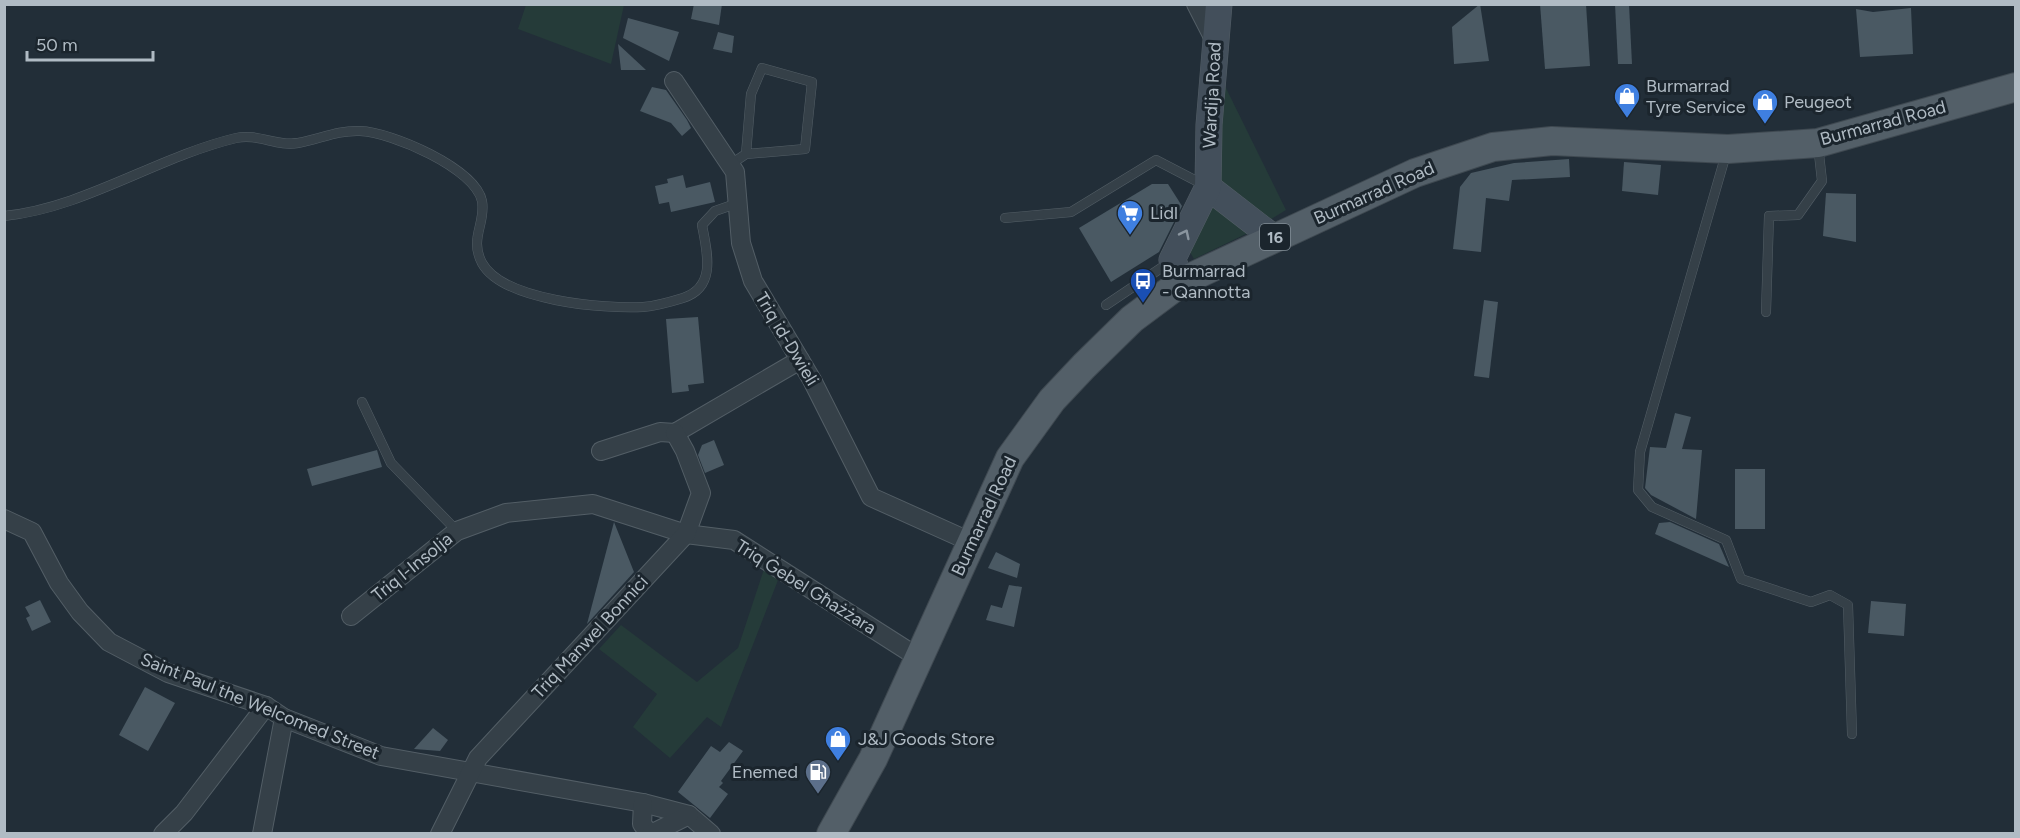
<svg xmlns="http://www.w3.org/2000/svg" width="2020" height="838" font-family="Figtree,sans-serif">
	<rect width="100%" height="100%" fill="#222e38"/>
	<g fill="#253b39">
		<path d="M526 5H624L611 64 518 29Z"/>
		<path d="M1223 82 1286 210 1268 221 1218 179Z"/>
		<path d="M1214 200 1250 232 1194 259 1187 247Z"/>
		<path d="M765 566 780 575 721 727 707 717 670 758 633 727 657 694 599 649 621 625 697 682 738 648Z"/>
	</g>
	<g fill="#4a5963">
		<path d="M694 4H722L719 25 691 19Z"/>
		<path d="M1480 4 1489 61 1454 64 1452 27Z"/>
		<path d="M1540 4H1586L1590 66 1545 69Z"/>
		<path d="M1615 4H1629L1632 64H1618Z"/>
		<path d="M1911 8 1913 54 1860 57 1856 9 1873 12Z"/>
		<path d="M628 18 679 32 669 61 623 38Z"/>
		<path d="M718 32 734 36 732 53 713 49Z"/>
		<path d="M618 44 646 70H621Z"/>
		<path d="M652 87 666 90 687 120 691 128 682 136 671 123 640 111Z"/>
		<path d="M1569 159 1570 177 1512 180 1509 201 1486 198 1481 252 1453 249 1460 187 1471 173 1514 163Z"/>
		<path d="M1624 162 1661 165 1658 195 1622 191Z"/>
		<path d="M683 175 686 188 710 182 715 202 671 212 669 202 659 204 655 186 668 183 667 179Z"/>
		<path d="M1152 184H1168L1182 206 1159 252 1111 282 1079 228Z"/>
		<path d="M1826 193 1856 194V242L1823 236Z"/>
		<path d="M1484 300 1498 302 1489 378 1474 376Z"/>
		<path d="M698 317 704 383 688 385 689 391 672 393 666 319Z"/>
		<path d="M1675 413 1691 417 1682 449 1702 450 1696 519 1651 495 1645 488 1650 447 1666 448Z"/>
		<path d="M714 440 724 465 705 473 698 455 702 445Z"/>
		<path d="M377 450 382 467 312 486 307 469Z"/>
		<rect x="1735" y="469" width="30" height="60"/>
		<path d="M614 522 634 572 587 624Z"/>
		<path d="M1670 522 1719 544 1729 567 1655 534 1659 523Z"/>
		<path d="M996 552 1020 564 1017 578 988 568Z"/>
		<path d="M1009 585 1022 587 1014 627 986 620 991 605 1002 608Z"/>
		<path d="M40 600 51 622 32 631 26 618 30 616 25 607Z"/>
		<path d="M1871 601 1906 604 1904 636 1868 633Z"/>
		<path d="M145 687 175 703 148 751 119 735Z"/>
		<path d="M433 728 448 740 440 751 414 749Z"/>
		<path d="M729 742 743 751 721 781 723 783 719 787 728 794 710 818 678 792 711 746 720 752Z"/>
	</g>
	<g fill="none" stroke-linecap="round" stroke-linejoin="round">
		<g stroke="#535e66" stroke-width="10">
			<g id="lane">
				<path d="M1726 154 1640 452 1638 490 1652 507 1726 540 1741 579 1811 602 1830 595 1848 605 1852 734"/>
				<path d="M731 164 746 154 805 149 812 82 762 68 751 94 746 154"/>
				<path d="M4 216C84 208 157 157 236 138 258 133 277 147 298 143 320 139 338 130 360 131 391 132 475 168 482 201 486 224 469 238 482 263 503 301 604 309 643 307 657 306 670 302 683 298 717 287 707 252 702 225L715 211 738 203"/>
				<path d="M1005 218 1071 212 1156 160 1206 186"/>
				<path d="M1106 305 1170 262"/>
				<path d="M1766 312 1769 216 1798 215 1822 181 1818 145"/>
				<path d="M362 402 391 463 457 531"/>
			</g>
		</g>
		<g stroke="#535e66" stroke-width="20">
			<g id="street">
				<path d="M1196 4 1215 41"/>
				<path d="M674 81 735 172 741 243 753 281 812 380 871 497 971 542"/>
				<path d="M601 451 660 432 675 433 800 360"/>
				<path d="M4 519 32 532 59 583 80 612 109 642 168 673 266 706 284 718 381 756 643 803 689 815 711 834"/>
				<path d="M351 616 457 531 506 513 593 504 686 534 734 540 919 658"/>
				<path d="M643 803 642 824 650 834"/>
				<path d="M163 834 184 813 266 706"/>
				<path d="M262 834 284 718"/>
				<path d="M440 834 478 758 686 534 701 493 685 451 675 433"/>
				<path d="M651 834 689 815"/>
			</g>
		</g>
		<g stroke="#535e66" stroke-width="27">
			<g id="secondary">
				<path d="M1208 187 1274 238"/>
				<path d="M1183 281 1172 260 1208 187 1209 125 1219 4"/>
			</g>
		</g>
		<g stroke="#3f4951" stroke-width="30">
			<path id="primary" d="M831 834 873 759 1010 458 1052 400 1084 366 1132 319 1183 281 1415 173 1493 147 1552 141 1728 149 1818 143 2016 87"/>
		</g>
		<use href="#lane" stroke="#354048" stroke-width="9"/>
		<use href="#street" stroke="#354048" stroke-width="18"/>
		<use href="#secondary" stroke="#434f5b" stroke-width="26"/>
		<use href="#primary" stroke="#535f68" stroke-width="28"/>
	</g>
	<defs><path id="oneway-chevron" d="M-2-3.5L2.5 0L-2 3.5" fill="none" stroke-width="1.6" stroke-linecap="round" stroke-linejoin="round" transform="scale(1.5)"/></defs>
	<use stroke="#8a959f" href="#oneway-chevron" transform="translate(1185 234) rotate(-64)"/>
	<defs>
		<g id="shop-pin" transform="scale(1.35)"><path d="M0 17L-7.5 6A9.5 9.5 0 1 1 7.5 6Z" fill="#3f7fe0" stroke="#1b252d"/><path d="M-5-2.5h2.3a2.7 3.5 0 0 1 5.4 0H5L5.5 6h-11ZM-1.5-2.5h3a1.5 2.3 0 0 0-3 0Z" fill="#fff"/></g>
		<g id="supermarket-pin" transform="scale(1.35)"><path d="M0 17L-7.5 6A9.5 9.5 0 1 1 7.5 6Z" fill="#3f7fe0" stroke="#1b252d"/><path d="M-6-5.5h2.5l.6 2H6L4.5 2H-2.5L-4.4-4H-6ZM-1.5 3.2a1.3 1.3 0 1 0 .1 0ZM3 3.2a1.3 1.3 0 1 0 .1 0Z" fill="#fff"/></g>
		<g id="bus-pin" transform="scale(1.35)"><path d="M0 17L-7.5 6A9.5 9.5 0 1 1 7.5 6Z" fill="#1a4fb4" stroke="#1b252d"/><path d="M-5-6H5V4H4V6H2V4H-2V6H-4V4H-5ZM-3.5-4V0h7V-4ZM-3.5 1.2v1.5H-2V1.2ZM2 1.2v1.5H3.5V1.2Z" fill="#fff"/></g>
		<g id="fuel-pin" transform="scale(1.35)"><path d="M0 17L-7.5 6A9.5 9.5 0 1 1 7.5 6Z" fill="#5c6f8a" stroke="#1b252d"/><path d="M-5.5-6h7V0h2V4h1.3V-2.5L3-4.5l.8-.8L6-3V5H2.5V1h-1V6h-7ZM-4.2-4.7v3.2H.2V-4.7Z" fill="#fff"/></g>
	</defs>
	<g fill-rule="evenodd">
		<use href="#shop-pin" x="1627" y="96"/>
		<use href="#shop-pin" x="1765" y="102"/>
		<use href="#supermarket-pin" x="1130" y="213"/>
		<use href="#bus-pin" x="1143" y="281"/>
		<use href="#shop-pin" x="838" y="739"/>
		<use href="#fuel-pin" x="818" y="772"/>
	</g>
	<g text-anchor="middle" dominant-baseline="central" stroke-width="6" stroke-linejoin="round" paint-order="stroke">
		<rect fill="#1b252d" stroke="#838e97" stroke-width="1.5" x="1260" y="224" width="30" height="26" rx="4.5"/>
		<g font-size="16" font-weight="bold" fill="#b0bbc4">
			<text x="1275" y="237">16</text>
		</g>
		<g font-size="18" fill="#b0bbc4" stroke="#1b252d" text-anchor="start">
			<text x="1646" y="86">Burmarrad<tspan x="1646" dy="21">Tyre Service</tspan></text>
			<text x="1784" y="102">Peugeot</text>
			<text x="1150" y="213">Lidl</text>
			<text x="1162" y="271">Burmarrad<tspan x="1162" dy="21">- Qannotta</tspan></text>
			<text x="858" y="739">J&amp;J Goods Store</text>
			<text x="798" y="772" text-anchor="end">Enemed</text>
		</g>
		<g font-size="18" fill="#b0bbc4" stroke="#1b252d">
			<text transform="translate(1212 95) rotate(-87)">Wardija Road</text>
			<text transform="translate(1883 123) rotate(-15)">Burmarrad Road</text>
			<text transform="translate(1374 193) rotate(-24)">Burmarrad Road</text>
			<text transform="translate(787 339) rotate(59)">Triq id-Dwieli</text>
			<text transform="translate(984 516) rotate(-65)">Burmarrad Road</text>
			<text transform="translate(412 567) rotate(-39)">Triq l-Insolja</text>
			<text transform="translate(806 587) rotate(32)">Triq Ġebel Għażżara</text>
			<text transform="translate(590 637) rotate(-47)">Triq Manwel Bonnici</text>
			<text transform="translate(260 706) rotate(22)">Saint Paul the Welcomed Street</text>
		</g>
	</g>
	<rect width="2020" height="838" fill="none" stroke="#b0bbc4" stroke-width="12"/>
	<path d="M27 51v9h126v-9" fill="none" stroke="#b0bbc4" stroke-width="3"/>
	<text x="36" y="51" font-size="18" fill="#b0bbc4" stroke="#1b252d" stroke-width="4.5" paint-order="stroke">50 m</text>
</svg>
